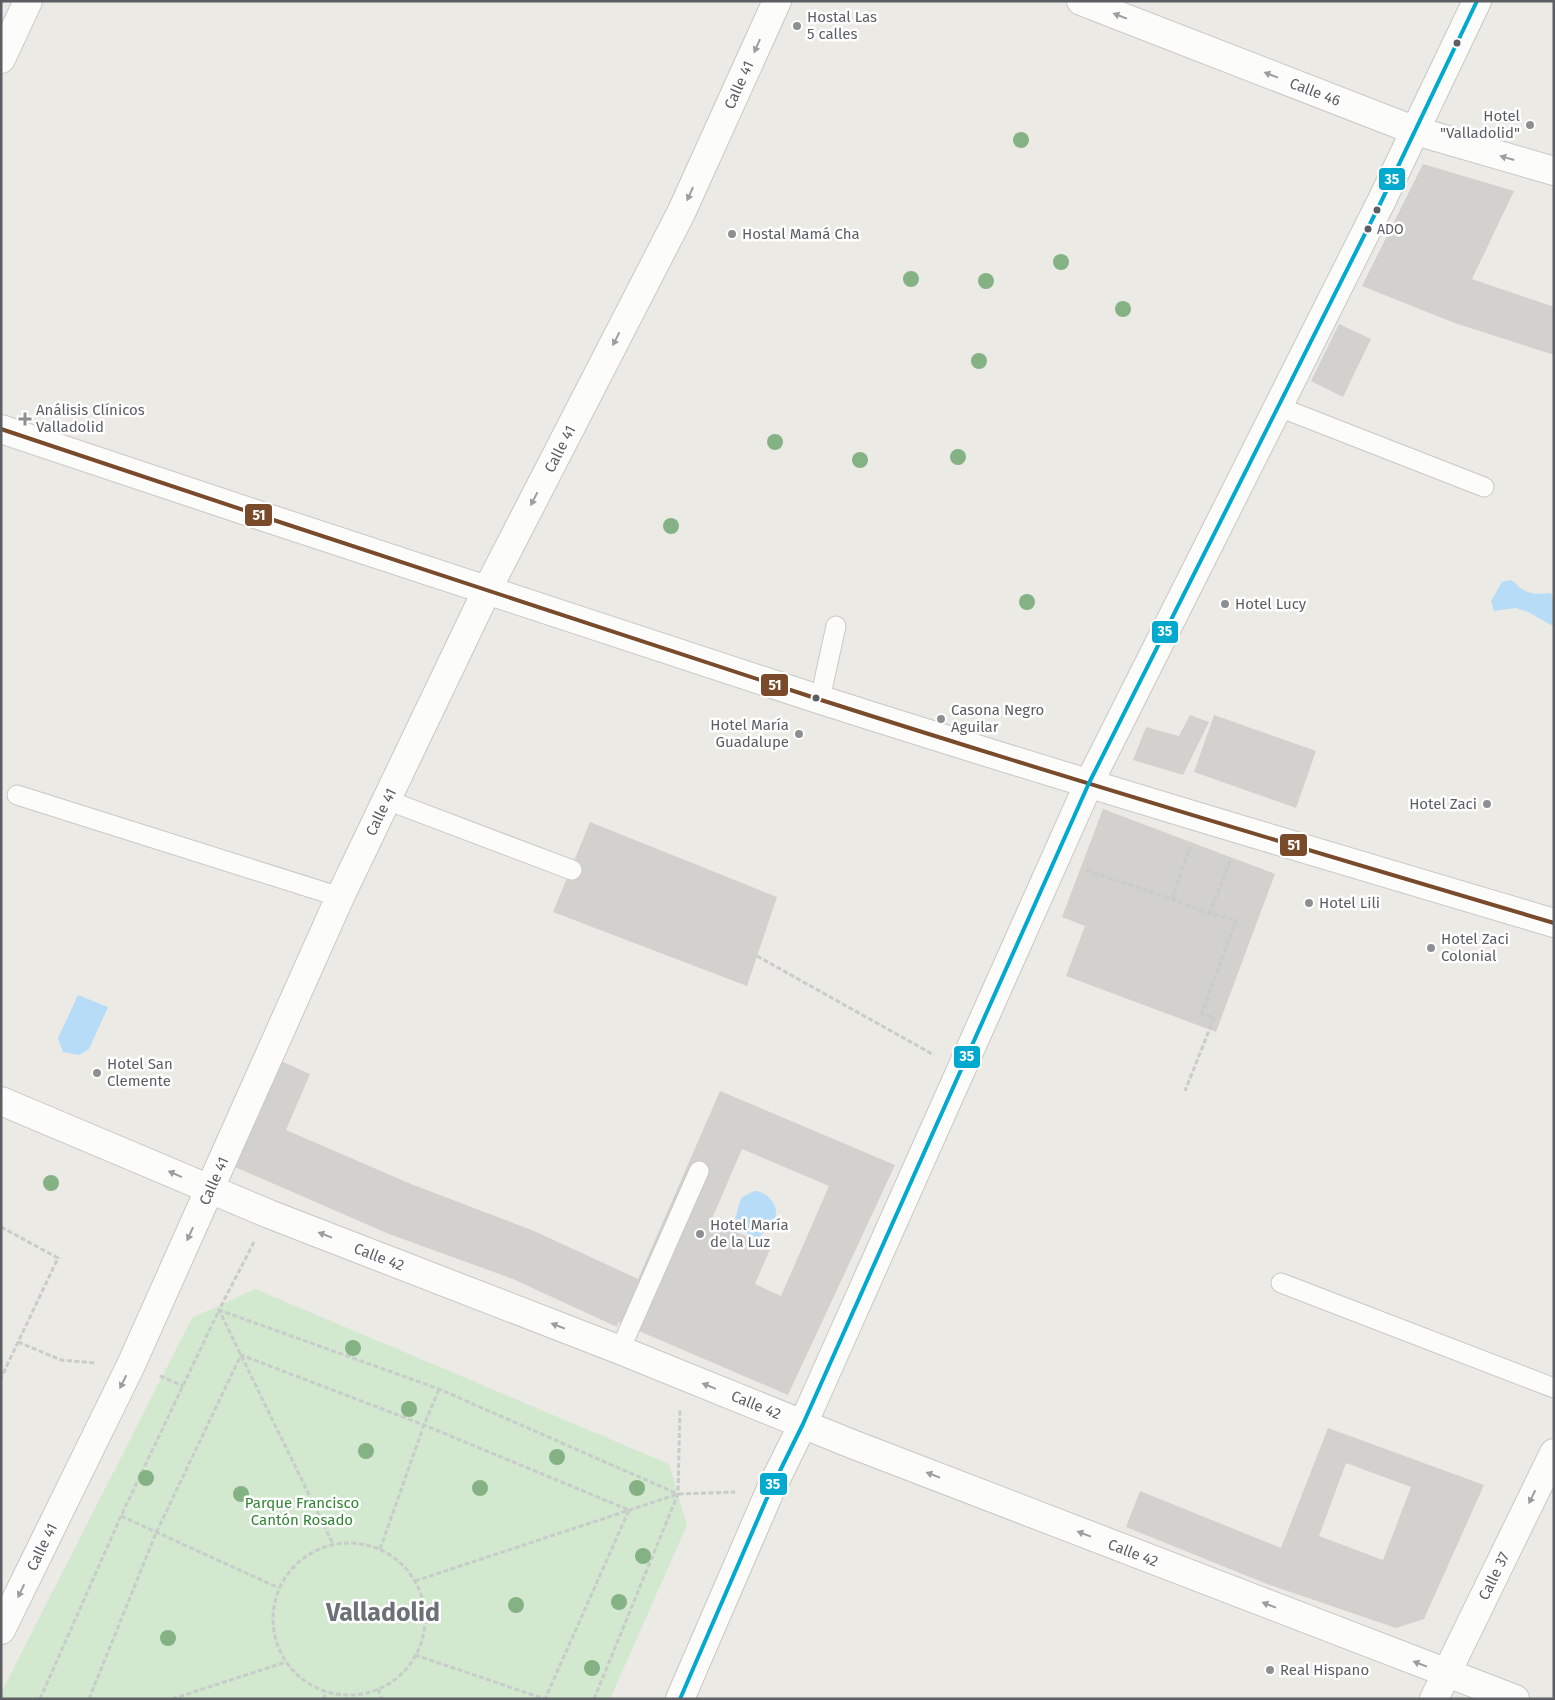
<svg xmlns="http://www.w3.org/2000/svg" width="1555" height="1700" font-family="'Fira Sans',sans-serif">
	<rect width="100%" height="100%" fill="#ebeae5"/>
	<path fill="#d2e8cf" d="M255 1289 669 1464 687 1525 610 1699H1V1693L192 1318Z"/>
	<g fill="#b7dcf7">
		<path d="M1510 580C1516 582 1517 586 1522 589 1531 595 1541 594 1551 593L1554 602 1553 626 1528 612 1516 608 1494 611 1491 601 1502 582Z"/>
		<path d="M78 995 108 1007 89 1049 79 1055 63 1052 58 1038Z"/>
		<path d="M754 1191C767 1191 780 1206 775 1219 772 1226 763 1233 758 1238L733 1227 741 1198Z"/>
	</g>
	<g fill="#d2d1ce" fill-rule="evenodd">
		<path d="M1423 164 1514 191 1472 279 1554 307V355L1452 322 1362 286Z"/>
		<path d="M1339 324 1371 339 1343 397 1311 381Z"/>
		<path d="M1190 715 1209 722 1183 775 1133 760 1146 727 1179 736Z"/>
		<path d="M1214 715 1316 751 1296 808 1194 772Z"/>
		<path d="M1103 809 1275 874 1216 1032 1066 976 1085 926 1062 917Z"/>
		<path d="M590 822 777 897 747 986 553 912Z"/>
		<path d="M274 1058 310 1074 286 1130 411 1184 534 1231 638 1279 720 1091 895 1165 788 1395 618 1322 617 1327 513 1279 389 1234 228 1164ZM742 1149 829 1186 781 1296 755 1284 771 1247 711 1221Z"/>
		<path d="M1328 1428 1484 1485 1424 1619 1396 1628 1267 1584 1126 1527 1140 1491 1281 1548ZM1346 1463 1411 1487 1383 1560 1319 1536Z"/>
	</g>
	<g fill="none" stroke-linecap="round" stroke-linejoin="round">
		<g stroke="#c8c8c7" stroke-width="21">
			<g id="service">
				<path d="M1279 407 1484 487"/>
				<path d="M820 699 836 626"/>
				<path d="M17 795 340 897"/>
				<path d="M387 800 572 870"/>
				<path d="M1281 1283 1554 1388"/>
				<path d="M620 1350 699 1171"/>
			</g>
		</g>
		<g stroke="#c8c8c7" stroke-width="30">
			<g id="minor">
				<path d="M1081 1 1416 131 1554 171"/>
				<path d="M1 59 28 1"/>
				<path d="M1 429C273 520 545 611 818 699 1062 777 1308 850 1554 923"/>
			</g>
		</g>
		<g stroke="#c8c8c7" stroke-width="30">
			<path id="tertiary" d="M1434 1699 1554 1453"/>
		</g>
		<g stroke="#c7c7c6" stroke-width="30">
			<g id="secondary">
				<path d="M1 1101 269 1214 620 1350 852 1444 1515 1699"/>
				<path d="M1 1630 131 1365 340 897 486 592 681 213 777 1"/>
				<path d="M680 1699 770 1491 803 1424 1089 783 1381 202 1477 1"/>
			</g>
		</g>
		<g stroke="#c8ccca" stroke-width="3" stroke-dasharray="5 2.5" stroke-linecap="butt">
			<path d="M1086 870 1172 899 1209 914 1236 920 1202 1013 1214 1018 1185 1091"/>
			<path d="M1172 899 1190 847"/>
			<path d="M1209 914 1231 859"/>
			<path d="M757 956 934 1055"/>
			<path d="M1 1227 58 1258 1 1378"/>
			<path d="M254 1242 219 1310 333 1544"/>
			<path d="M18 1342 61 1360 96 1363"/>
			<path d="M160 1376 183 1386"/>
			<path d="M121 1516 279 1588"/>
			<circle cx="349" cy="1619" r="76"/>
			<path d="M380 1549 424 1425 439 1389"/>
			<path d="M415 1581 678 1494 735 1492"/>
			<path d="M415 1655 545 1699"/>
			<path d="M378 1689 382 1699"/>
			<path d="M40 1699 121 1516 219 1310 439 1389 678 1494"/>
			<path d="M89 1699 156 1533 241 1355 424 1425 629 1510 545 1699"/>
			<path d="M172 1699 286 1662"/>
			<path d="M323 1699 327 1692"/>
			<path d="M594 1699 678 1494 680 1408"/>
		</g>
		<use href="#service" stroke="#fcfcfb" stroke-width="19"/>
		<use href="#minor" stroke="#fcfcfb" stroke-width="28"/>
		<use href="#tertiary" stroke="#fcfcfb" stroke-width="28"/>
		<use href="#secondary" stroke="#fcfcfb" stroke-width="28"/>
		<g stroke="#fff" stroke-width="8">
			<path id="bus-1" d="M1 429C273 520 545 611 818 699 1062 777 1308 850 1554 923"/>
		</g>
		<g stroke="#fff" stroke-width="8">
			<path id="bus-2" d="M680 1699 770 1491 803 1424 1089 783 1381 202 1477 1"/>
		</g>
		<use href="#bus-1" stroke="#7a4b2a" stroke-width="4"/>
		<use href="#bus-2" stroke="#00a9ce" stroke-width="4"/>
	</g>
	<g fill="#85b284">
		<circle cx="1021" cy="140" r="8"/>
		<circle cx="1061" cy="262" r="8"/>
		<circle cx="911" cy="279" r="8"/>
		<circle cx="986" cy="281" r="8"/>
		<circle cx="1123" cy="309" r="8"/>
		<circle cx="979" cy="361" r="8"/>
		<circle cx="775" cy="442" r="8"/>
		<circle cx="958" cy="457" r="8"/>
		<circle cx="860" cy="460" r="8"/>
		<circle cx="671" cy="526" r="8"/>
		<circle cx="1027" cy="602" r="8"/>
		<circle cx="51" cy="1183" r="8"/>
		<circle cx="353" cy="1348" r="8"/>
		<circle cx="409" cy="1409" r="8"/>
		<circle cx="366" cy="1451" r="8"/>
		<circle cx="557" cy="1457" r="8"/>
		<circle cx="146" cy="1478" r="8"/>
		<circle cx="480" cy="1488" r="8"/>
		<circle cx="637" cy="1488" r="8"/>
		<circle cx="241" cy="1494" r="8"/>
		<circle cx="643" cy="1556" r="8"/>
		<circle cx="619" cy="1602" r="8"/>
		<circle cx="516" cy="1605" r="8"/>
		<circle cx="168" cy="1638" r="8"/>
		<circle cx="592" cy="1668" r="8"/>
	</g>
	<defs><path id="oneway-solid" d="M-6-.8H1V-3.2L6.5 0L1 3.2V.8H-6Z" transform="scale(1.25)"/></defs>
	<g fill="#9b9ea0">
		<use href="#oneway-solid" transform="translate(1120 16) rotate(-159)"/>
		<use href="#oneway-solid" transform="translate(757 46) rotate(114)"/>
		<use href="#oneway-solid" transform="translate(1271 75) rotate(-159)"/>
		<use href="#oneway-solid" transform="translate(1507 158) rotate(-164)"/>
		<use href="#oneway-solid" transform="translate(690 194) rotate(114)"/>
		<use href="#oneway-solid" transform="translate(616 339) rotate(117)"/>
		<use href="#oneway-solid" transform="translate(534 499) rotate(117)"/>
		<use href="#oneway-solid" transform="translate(175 1174) rotate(-156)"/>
		<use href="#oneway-solid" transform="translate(190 1234) rotate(114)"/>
		<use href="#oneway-solid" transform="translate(325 1235) rotate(-159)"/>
		<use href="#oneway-solid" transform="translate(558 1326) rotate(-159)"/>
		<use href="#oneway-solid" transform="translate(123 1382) rotate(116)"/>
		<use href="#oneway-solid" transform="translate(709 1386) rotate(-158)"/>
		<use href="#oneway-solid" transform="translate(933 1475) rotate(-159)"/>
		<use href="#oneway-solid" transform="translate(1532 1497) rotate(116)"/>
		<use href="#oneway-solid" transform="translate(1084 1534) rotate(-159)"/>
		<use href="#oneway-solid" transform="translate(21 1591) rotate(116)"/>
		<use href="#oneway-solid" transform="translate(1269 1605) rotate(-159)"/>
		<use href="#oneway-solid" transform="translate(1420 1664) rotate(-159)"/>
	</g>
	<g fill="#8d9091" stroke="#fff" stroke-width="2">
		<circle cx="797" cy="26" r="5"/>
		<circle cx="1530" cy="125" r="5"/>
		<circle cx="732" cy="234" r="5"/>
		<path d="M22.5 411.5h5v5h5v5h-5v5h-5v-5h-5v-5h5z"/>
		<circle cx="1225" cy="604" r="5"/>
		<circle cx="941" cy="719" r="5"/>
		<circle cx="799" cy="734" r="5"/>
		<circle cx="1487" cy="804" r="5"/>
		<circle cx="1309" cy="903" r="5"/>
		<circle cx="1431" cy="948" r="5"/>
		<circle cx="97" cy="1073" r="5"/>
		<circle cx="700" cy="1234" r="5"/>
		<circle cx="1270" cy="1670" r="5"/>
	</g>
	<g fill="#5b5f64" stroke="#fff" stroke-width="2">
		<circle cx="1457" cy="43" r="4.5"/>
		<circle cx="1377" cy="210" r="4.5"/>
		<circle cx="1368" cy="229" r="4.5"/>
		<circle cx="816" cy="698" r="4.5"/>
	</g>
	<g text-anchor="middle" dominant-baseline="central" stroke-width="5" stroke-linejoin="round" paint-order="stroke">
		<g font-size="14" fill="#5b5f64" stroke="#fff" text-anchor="start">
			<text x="1377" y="229">ADO</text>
		</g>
		<g font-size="15" fill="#5b5f64" stroke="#fff" text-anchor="start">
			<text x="807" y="17">Hostal Las<tspan x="807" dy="17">5 calles</tspan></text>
			<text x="1520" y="116" text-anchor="end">Hotel<tspan x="1520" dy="17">"Valladolid"</tspan></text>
			<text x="742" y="234">Hostal Mamá Cha</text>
			<text x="36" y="410">Análisis Clínicos<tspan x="36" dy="17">Valladolid</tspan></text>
			<text x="1235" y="604">Hotel Lucy</text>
			<text x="951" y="710">Casona Negro<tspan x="951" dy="17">Aguilar</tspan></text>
			<text x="789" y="725" text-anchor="end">Hotel María<tspan x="789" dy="17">Guadalupe</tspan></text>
			<text x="1477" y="804" text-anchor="end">Hotel Zaci</text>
			<text x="1319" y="903">Hotel Lili</text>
			<text x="1441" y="939">Hotel Zaci<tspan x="1441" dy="17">Colonial</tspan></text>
			<text x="107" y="1064">Hotel San<tspan x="107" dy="17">Clemente</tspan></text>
			<text x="710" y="1225">Hotel María<tspan x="710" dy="17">de la Luz</tspan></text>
			<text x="1280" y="1670">Real Hispano</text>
		</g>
		<g font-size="15" fill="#5b5f64" stroke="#fff">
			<text transform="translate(739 85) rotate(-66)">Calle 41</text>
			<text transform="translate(1315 92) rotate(21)">Calle 46</text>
			<text transform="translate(560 449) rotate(-63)">Calle 41</text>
			<text transform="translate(381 812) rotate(-64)">Calle 41</text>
			<text transform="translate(214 1181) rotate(-66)">Calle 41</text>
			<text transform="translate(379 1257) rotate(21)">Calle 42</text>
			<text transform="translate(756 1405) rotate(22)">Calle 42</text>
			<text transform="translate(42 1547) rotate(-64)">Calle 41</text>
			<text transform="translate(1133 1553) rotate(21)">Calle 42</text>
			<text transform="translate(1494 1576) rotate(-64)">Calle 37</text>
		</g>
		<g font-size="15" fill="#318535" stroke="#fff">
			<text x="302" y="1503">Parque Francisco<tspan x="302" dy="17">Cantón Rosado</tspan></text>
		</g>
		<g font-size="25" font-weight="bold" fill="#6b7176" stroke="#fff">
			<text x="383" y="1613">Valladolid</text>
		</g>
	</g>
	<g stroke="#fff" stroke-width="2">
		<rect x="1378" y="167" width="28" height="24" rx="5" fill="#00a9ce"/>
		<rect x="244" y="503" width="29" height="24" rx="5" fill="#7a4b2a"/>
		<rect x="1151" y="620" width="28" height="24" rx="5" fill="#00a9ce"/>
		<rect x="760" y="673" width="29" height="24" rx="5" fill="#7a4b2a"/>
		<rect x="1279" y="833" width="29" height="24" rx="5" fill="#7a4b2a"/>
		<rect x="953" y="1045" width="28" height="24" rx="5" fill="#00a9ce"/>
		<rect x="759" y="1472" width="29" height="24" rx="5" fill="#00a9ce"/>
	</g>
	<g font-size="14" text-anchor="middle" font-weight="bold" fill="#fff">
		<text x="1392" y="184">35</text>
		<text x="259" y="520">51</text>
		<text x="1165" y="636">35</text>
		<text x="775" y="690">51</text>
		<text x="1294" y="850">51</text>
		<text x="967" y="1061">35</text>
		<text x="773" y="1489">35</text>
	</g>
	<rect width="1555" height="1700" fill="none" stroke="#5b5f64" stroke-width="5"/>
</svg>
